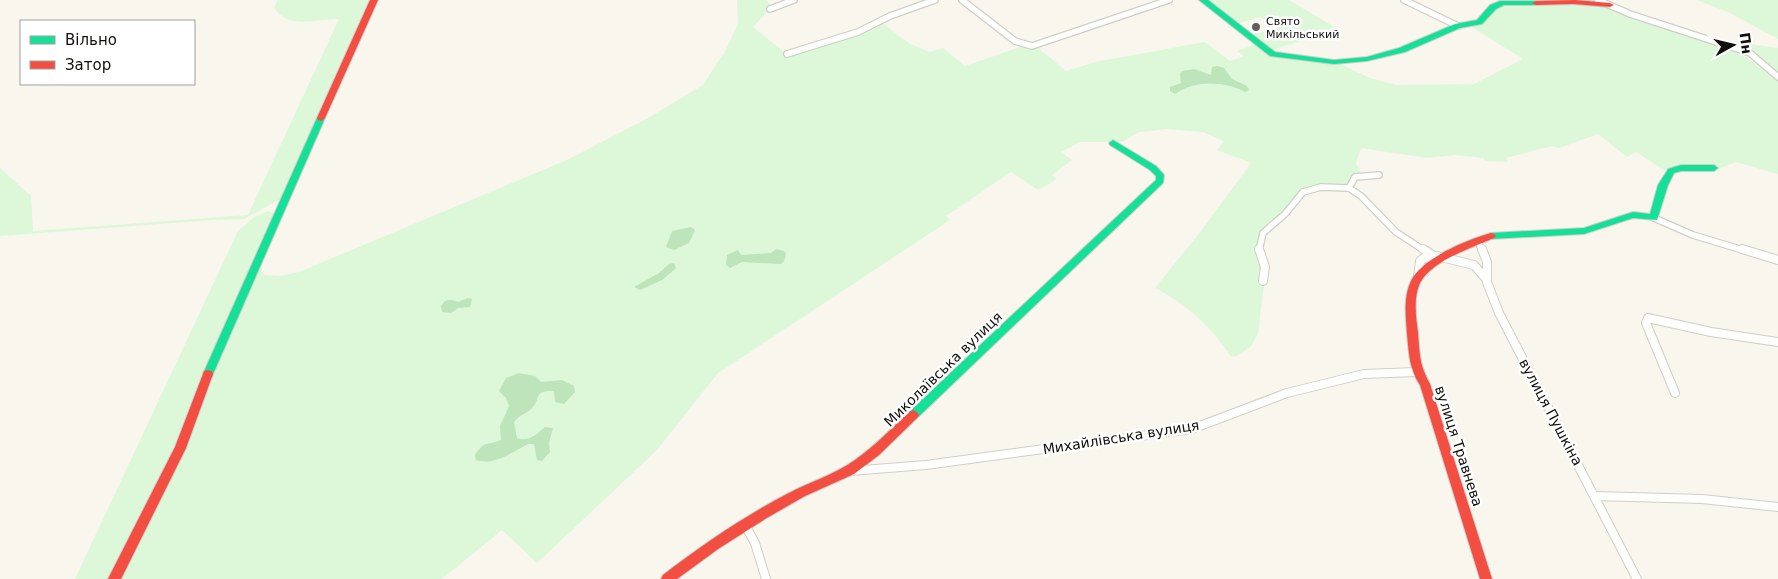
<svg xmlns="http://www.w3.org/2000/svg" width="1778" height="579" font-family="'DejaVu Sans',sans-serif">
	<rect width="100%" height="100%" fill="#f9f6ee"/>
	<g fill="#ddf7d9">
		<path d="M278 0H369L282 198 244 219 213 220 0 236V168L31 196 33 231 248 215 339 19C318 19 286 30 274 7Z"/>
		<path d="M376 0 260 266 264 275 279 276 299 272 567 160 650 117 703 85 727 48 738 23 737 0H766L773 6 753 27 788 55 881 22 910 44 930 52 943 48 965 66 1023 46 1037 47 1066 71 1095 62 1205 42 1230 61 1244 56 1237 51 1257 44 1266 51 1338 63 1370 78 1396 85 1474 84 1523 59 1472 27 1467 26 1478 22 1488 11 1513 0H1596L1739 52 1778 80V174L1736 162 1718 169 1713 167 1667 172 1636 152 1627 157 1598 134 1559 148 1552 146 1506 158 1508 162 1485 161 1484 158 1455 155 1427 158 1361 148 1356 163 1361 174 1353 177 1343 187 1321 188 1305 193 1265 233 1261 251 1266 268 1258 334 1251 346 1237 356 1231 357C1213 328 1186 304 1155 288L1201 231 1251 163 1217 150 1224 141 1203 132 1167 129 1139 132 1122 142H1080L1061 152 1072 160 1052 175 1057 179 1038 190 1011 172 946 216 950 220 718 373 657 450 537 563 502 530 442 579H116L204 392Z"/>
		<path d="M1205 0H1289L1338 29 1269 51 1251 36 1274 28 1260 17 1236 24Z"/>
		<path d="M1697 0H1778V39L1730 13Z"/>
		<path d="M1743 43 1778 48V74L1737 47Z"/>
		<path d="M268 211 275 214 180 442 111 579H75L238 231 253 218Z"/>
	</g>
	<g fill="#bee4bb">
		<path d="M1217 66 1224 68 1232 79 1247 86 1249 90 1245 92C1224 81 1195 80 1175 94L1170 91V87L1181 83 1180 74 1182 71 1194 69 1211 75 1212 67Z"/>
		<path d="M691 227 695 230 689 243 674 250 666 247 672 231Z"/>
		<path d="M776 249 784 251 786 254 784 261 781 264 742 262 730 268 726 265 727 255 738 250 741 255 771 253Z"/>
		<path d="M674 263 676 268 662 280 640 290 634 287 659 273 669 264Z"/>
		<path d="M468 298 472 299 470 307 458 308 451 313 442 312 441 306C446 298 451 299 458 302Z"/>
		<path d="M519 373 535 376 541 382 562 380 574 386 575 392 564 404 555 402 554 391C532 390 542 399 531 409 526 414 519 415 514 422L517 438C529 442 536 435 545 427L553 428 549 443 550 452 542 461 537 460 534 444H528C513 452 493 466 476 460L475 455C486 439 487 446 501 440L500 426 509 406 506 398 499 391 506 378Z"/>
	</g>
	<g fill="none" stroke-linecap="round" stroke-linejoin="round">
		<g stroke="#d0cec9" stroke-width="8">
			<g id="street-far1">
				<path d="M962 0 1015 41 1032 46 1169 0"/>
				<path d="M1404 0 1458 26"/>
				<path d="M1598 0 1630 14 1750 53 1778 77"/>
				<path d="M770 9 794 0"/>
				<path d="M787 54 858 32 890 16 935 0"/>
				<path d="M1349 188 1361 196 1396 232 1425 251"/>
				<path d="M1654 218 1693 235 1746 251"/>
				<path d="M1478 241 1482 251"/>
				<path d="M1259 251 1263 233 1285 214 1303 192 1321 187 1349 188 1355 177 1379 175"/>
			</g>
		</g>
		<g stroke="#d0cec9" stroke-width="10">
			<g id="street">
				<path d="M1259 249 1265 267 1263 281"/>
				<path d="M1423 249 1434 256"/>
				<path d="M1482 249 1487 262V282L1499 313 1637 579"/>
				<path d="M1742 249 1778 260"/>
				<path d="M1418 277 1420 261 1424 258 1437 256 1474 265 1487 280"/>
				<path d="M1675 393 1646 323 1648 318 1711 332 1778 342"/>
				<path d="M850 471 926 465 1192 429 1287 393 1364 374 1416 372"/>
				<path d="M1595 496 1702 499 1778 507"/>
				<path d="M745 525 755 543 766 579"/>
			</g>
		</g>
		<g stroke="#d0cec9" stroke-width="2">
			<g id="fast">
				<path d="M1199 0H1208L1275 52 1334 60 1367 57 1399 48 1455 24 1477 20 1490 5 1500 1H1536L1540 3 1536 5H1504L1496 9 1482 24 1460 28 1405 52 1367 61 1334 64 1270 56Z"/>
				<path d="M321 115 325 118 213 374 212 377 208 378 204 377 203 374 317 118Z"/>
				<path d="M1113 140 1156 166 1164 175 1163 183 917 418 913 420 909 418 907 415 909 412 1156 180V176L1150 170 1110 145 1109 143Z"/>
				<path d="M1681 165H1714L1718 168 1714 171H1681L1674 173 1668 185 1657 220 1633 218 1584 234 1491 239 1486 236 1491 233 1584 228 1633 212 1650 214 1658 185 1667 171 1668 169Z"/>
			</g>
		</g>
		<g stroke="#d0cec9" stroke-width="2">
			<g id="jam">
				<path d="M370 0H378L325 118 321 121 318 120 317 118Z"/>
				<path d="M1575 0 1610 3 1614 5 1610 7 1573 4 1536 5 1532 3 1536 1Z"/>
				<path d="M1491 233 1494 234 1496 236 1494 238C1473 247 1431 261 1420 283 1413 298 1416 317 1418 333 1420 356 1419 363 1430 384L1492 579H1480L1420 385C1409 369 1409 353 1407 334 1406 317 1403 298 1411 281 1422 258 1467 240 1491 233Z"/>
				<path d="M208 370 212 371 213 374 186 448 121 579H108L175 447 203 374 204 371Z"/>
				<path d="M913 410 917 412 919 415 917 418 879 455 854 474 805 496 765 519 718 549 677 579H661L663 575C702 545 743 517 787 494 809 482 834 475 855 460 875 446 892 428 909 412Z"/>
			</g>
		</g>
		<use href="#street-far1" stroke="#fefefc" stroke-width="5.5"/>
		<use href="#street" stroke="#fefefc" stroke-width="8"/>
		<use href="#fast" fill="#16e098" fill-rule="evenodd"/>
		<use href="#jam" fill="#f24e42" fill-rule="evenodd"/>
	</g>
	<circle fill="#62605a" stroke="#fff" stroke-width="2" cx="1256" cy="27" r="5"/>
	<g text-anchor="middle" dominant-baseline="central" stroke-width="5" stroke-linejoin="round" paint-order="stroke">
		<g font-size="11" fill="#100f0a" stroke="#fff" text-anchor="start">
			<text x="1266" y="21">Свято<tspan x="1266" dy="13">Микільський</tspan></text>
		</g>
		<g font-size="14" fill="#100f0a" stroke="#fff">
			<text transform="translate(943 369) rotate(-44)">Миколаївська вулиця</text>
			<text transform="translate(1551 412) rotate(62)">вулиця Пушкіна</text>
			<text transform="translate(1121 437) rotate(-9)">Михайлівська вулиця</text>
			<text transform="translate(1459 446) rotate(72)">вулиця Травнева</text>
		</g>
	</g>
	<rect x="20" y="20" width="175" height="65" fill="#ffffff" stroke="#9f9f9d"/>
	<rect x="30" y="36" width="25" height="8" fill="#16e098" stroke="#9f9f9d"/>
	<text x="65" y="45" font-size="15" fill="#100f0a">Вільно</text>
	<rect x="30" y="61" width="25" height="8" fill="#f24e42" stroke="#9f9f9d"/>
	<text x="65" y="70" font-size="15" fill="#100f0a">Затор</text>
	<g transform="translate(1733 45) rotate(82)" stroke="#ffffff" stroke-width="4" paint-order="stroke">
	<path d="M0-4L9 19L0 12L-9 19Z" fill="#100f0a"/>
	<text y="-8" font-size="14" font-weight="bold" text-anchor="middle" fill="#100f0a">Пн</text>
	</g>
</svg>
